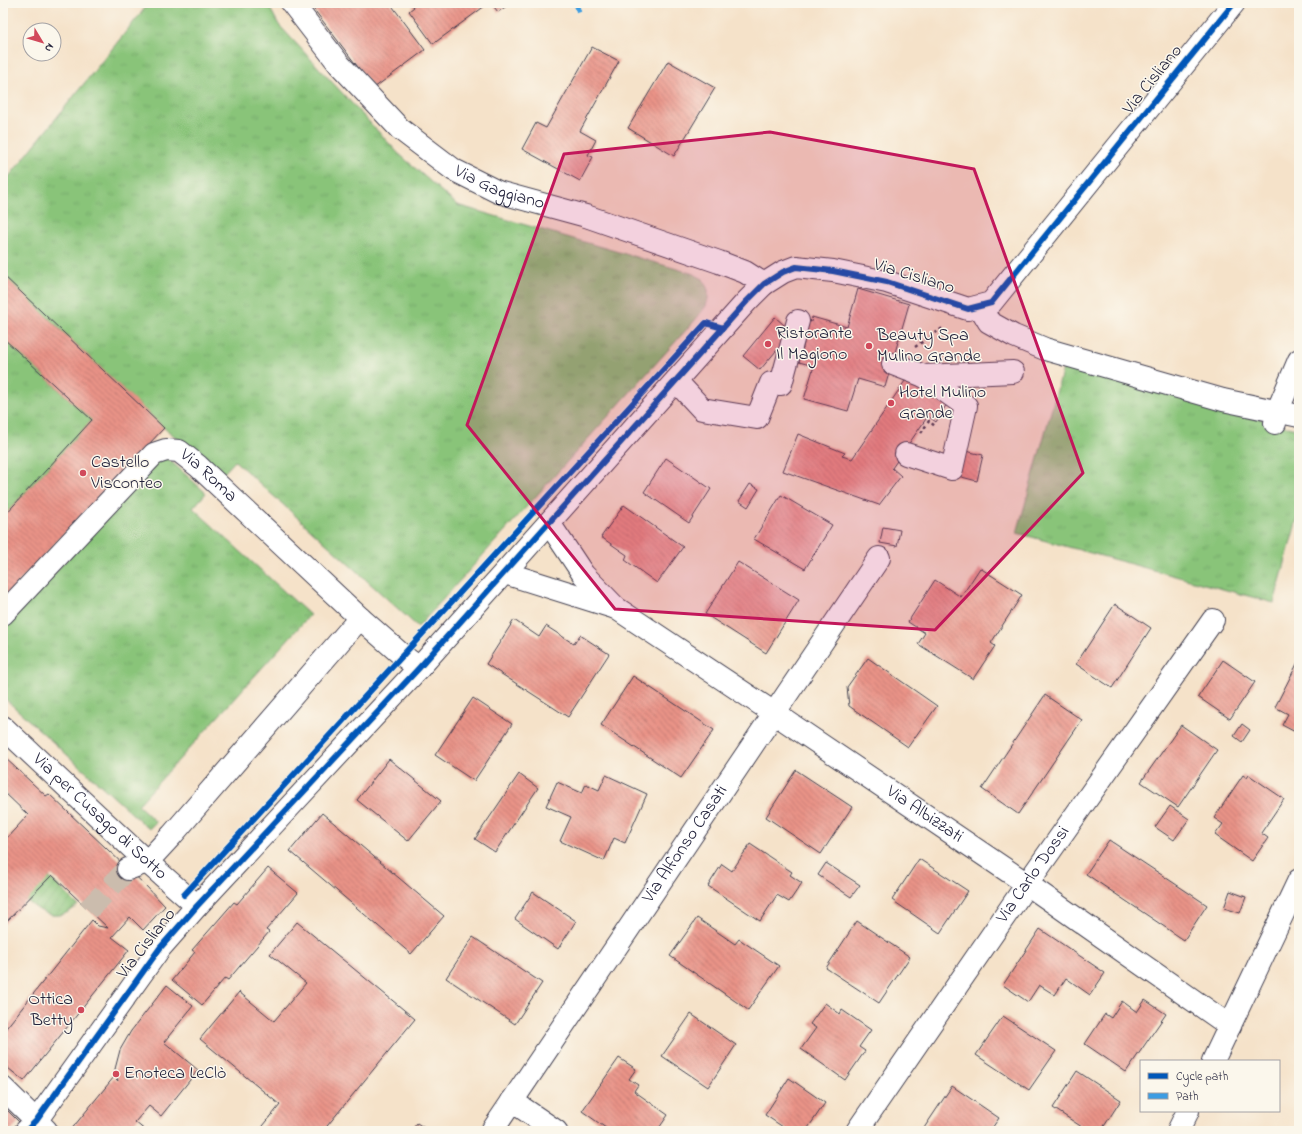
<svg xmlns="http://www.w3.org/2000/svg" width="1302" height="1134" font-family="'Indie Flower',sans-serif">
	<defs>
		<pattern id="grass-tufts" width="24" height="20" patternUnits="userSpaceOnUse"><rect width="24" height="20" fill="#89c479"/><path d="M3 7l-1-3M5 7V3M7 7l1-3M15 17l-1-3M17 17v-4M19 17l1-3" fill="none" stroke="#76a86a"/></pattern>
		<pattern id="garden-furrows" width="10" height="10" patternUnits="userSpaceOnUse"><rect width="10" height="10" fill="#89c479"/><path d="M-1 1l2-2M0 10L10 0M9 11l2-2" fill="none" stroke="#76a86a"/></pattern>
		<pattern id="building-back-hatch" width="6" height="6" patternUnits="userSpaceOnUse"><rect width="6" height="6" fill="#e99387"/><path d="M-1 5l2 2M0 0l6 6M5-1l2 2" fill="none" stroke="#bc7870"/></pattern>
	</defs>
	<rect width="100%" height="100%" fill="#fbf7ec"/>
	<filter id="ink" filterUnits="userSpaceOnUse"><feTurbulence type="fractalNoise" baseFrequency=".025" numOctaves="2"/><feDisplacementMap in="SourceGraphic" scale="8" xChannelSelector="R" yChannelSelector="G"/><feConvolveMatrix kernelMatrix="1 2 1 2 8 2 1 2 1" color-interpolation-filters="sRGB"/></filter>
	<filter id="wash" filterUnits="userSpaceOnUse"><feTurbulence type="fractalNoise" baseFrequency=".012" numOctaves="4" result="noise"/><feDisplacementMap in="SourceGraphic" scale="16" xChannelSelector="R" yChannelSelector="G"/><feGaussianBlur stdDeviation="0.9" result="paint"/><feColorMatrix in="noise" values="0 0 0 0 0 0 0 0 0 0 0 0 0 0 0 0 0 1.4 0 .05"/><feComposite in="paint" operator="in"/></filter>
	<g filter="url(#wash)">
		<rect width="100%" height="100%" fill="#f5e2c9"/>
		<g fill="url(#grass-tufts)" stroke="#56735a">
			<path d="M149 3H267L279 25 398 153 457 205 694 274 703 279 708 290V299L706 306 697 318 418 627 235 461 223 474 164 428 3 275V184Z"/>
			<path d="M3 338 92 420 3 517Z"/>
			<path d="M1064 365 1299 430V512L1274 603 1017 533Z"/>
			<path d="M162 453 206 493 193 508 310 615 138 805 156 822 149 829 3 697V630Z"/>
		</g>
		<path fill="url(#garden-furrows)" stroke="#56735a" d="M49 877 78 905C58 923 44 915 26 900Z"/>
		<g id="blocks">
			<g fill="url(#building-back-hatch)">
				<path d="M309 3H390L425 50 374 88Z"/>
				<path d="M411 3H489L433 44 409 11 414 7Z"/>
				<path d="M491 3H511L498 12Z"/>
				<path d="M592 47 619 61 580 131 596 140 588 155 593 157 580 181 522 149 536 123 546 128Z"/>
				<path d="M668 61 715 88 674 156 628 128Z"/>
				<path d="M3 275 164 428 3 599V517L92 420 3 338Z"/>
				<path d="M858 289 909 304 885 387 858 379 848 411 804 399 814 366 799 362 804 343 798 342 804 320 811 322 812 317 847 327Z"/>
				<path d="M775 317 792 332 760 370 743 356Z"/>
				<path d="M909 375 948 402 936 422 928 416 892 468 901 476 879 505 783 471 798 434 845 453 842 456 852 459Z"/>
				<path d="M961 450 983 455 977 481 954 475Z"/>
				<path d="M666 458 711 489 689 523 644 492Z"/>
				<path d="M750 484 759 489 748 507 739 501Z"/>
				<path d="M781 495 832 525 805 569 754 539Z"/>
				<path d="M624 505 683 547 657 583 625 560 627 555 601 537Z"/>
				<path d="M883 527 900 530 897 546 880 543Z"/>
				<path d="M738 562 799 600 766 653 705 614Z"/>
				<path d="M980 568 1022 595 991 643 995 646 973 679 918 644 925 633 908 622 935 580 961 597Z"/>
				<path d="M1115 604 1151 628 1112 688 1076 664Z"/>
				<path d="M514 620 539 637 546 626 574 644 580 635 609 654 568 717 486 664Z"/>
				<path d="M868 658 937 706 908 747 849 706 847 687Z"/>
				<path d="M1223 660 1255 682 1230 719 1198 697Z"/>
				<path d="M1299 660V734L1282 725 1288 714 1275 707Z"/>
				<path d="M633 676 714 730 681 778 601 725Z"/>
				<path d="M1045 695 1082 720 1018 814 982 789Z"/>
				<path d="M473 698 512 724 474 781 435 755Z"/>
				<path d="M1242 724 1250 730 1242 742 1234 736Z"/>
				<path d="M1181 725 1217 750 1178 807 1141 782Z"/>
				<path d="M3 756 46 796 49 794 145 885 165 906 143 930 130 917 112 937 129 950 24 1081 3 1064V1032L92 920 98 926 108 928 52 875 3 925V842L28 815 3 791Z"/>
				<path d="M389 759 441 801 408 841 357 800Z"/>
				<path d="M796 770 852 807 821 854 766 817Z"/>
				<path d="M519 774 538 788 495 852 475 839Z"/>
				<path d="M606 775 647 794 625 843 614 838 604 861 560 841 571 817 546 806 557 782 582 793 586 784 599 790Z"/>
				<path d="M1243 775 1247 778 1249 775 1284 799 1261 833 1268 838 1252 861 1215 835 1223 824 1214 818Z"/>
				<path d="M1170 806 1189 819 1174 840 1155 827Z"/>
				<path d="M322 813 444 916 411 954 290 851Z"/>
				<path d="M1109 840 1207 905 1184 940 1086 874Z"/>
				<path d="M750 844 792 872 790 875 802 883 789 902 777 895 760 921 708 886 722 864 732 871Z"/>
				<path d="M919 859 968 891 940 933 892 900Z"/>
				<path d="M826 863 860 885 851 897 818 875Z"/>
				<path d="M268 868 298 893 266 930 269 932 228 980 225 978 202 1005 172 980 195 952 192 950 214 925 234 902 237 904Z"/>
				<path d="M1230 891 1246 897 1240 913 1224 908Z"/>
				<path d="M533 892 576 921 558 949 515 919Z"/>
				<path d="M697 918 735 944 739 939 779 966 748 1010 670 956Z"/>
				<path d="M857 921 910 957 879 1003 826 968Z"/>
				<path d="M297 922 415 1019 323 1131H259L280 1105 200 1039 239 992 274 1021 306 983 270 954Z"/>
				<path d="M1040 929 1105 973 1090 995 1066 978 1055 995 1039 985 1028 1002 1003 985Z"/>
				<path d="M473 937 542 983 515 1024 446 978Z"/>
				<path d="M167 985 193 1006 164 1042 198 1070 161 1116 149 1106 135 1122 146 1131H70L114 1077 118 1081 115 1069 120 1050 131 1031Z"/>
				<path d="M1145 1000 1166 1014 1126 1072 1085 1044 1105 1014 1111 1018 1122 1001 1137 1012Z"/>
				<path d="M825 1003 840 1014 842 1010 871 1030 859 1047 865 1051 845 1080 801 1049 816 1028 810 1024Z"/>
				<path d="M691 1014 736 1045 708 1087 662 1056Z"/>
				<path d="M1003 1016 1056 1051 1029 1090 976 1055Z"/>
				<path d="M619 1058 636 1069 629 1079 638 1085 634 1091 668 1115 657 1131H610L582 1111Z"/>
				<path d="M1077 1071 1121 1100 1101 1131H1088L1053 1108Z"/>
				<path d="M789 1078 825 1103 806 1131H789L765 1115Z"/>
				<path d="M952 1086 999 1118 990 1131H922Z"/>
				<path d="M3 1106 19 1122 10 1131H3Z"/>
				<path d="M417 1123 429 1131H411Z"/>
			</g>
		</g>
	</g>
	<g filter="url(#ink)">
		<use href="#blocks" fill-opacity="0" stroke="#423f50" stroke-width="1"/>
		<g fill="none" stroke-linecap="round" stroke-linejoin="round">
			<path stroke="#cbbcad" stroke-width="22" stroke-dasharray="22 11" stroke-linecap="butt" d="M88 910 128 869"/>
			<g stroke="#423f50" stroke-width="24">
				<g id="minor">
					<path id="s1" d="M292 3 339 64 400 129 454 170 498 192 586 216 719 262 745 272 764 284"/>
					<path d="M980 307 989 322 1014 336 1045 349 1223 400 1299 416"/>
					<path d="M893 364 924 376 1013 372"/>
					<path d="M676 381 702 409 757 418 771 383 781 384 798 321"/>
					<path d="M1275 423 1277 412 1299 360"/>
					<path d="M906 454 952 469 966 406 924 376"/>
					<path id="s2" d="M549 523 583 574 616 608 774 713 1027 884 1230 1026"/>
					<path d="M505 573 613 607"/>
					<path id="s3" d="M3 614 154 454 166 450 179 451 198 466 360 618 402 655 419 668"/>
					<path id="s4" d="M3 727 147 862 197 906"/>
					<path d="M128 869 147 862 172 835 360 618"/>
					<path d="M1213 1061 1299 880"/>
					<path d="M3 1088 46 1130"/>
					<path d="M512 1101 556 1131"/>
					<path d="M26 1131 36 1121 160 948 197 906 419 668 747 301 764 284 783 272 796 267 833 271 887 282 968 309 991 303 1234 3"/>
					<path id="s5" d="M492 1131 879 558"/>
					<path id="s6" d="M857 1131 1027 884 1213 620"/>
					<path d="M1178 1131 1188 1111"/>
				</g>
			</g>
			<g stroke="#423f50" stroke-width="2.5" stroke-dasharray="3 3" stroke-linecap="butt">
				<path d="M915 347 944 327"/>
				<path d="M921 433 929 421 936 427"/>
			</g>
			<use href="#minor" stroke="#fff" stroke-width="22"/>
			<path stroke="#3c9ce2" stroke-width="5" stroke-dasharray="10 5" stroke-linecap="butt" d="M576 3 579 13"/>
			<g stroke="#fbf7ec" stroke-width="8">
				<g id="cycleway">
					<path d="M184 895 706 323 723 328"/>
					<path d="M26 1131 36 1121 160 948 197 906 419 668 747 301 764 284 783 272 796 267 833 271 887 282 968 309 991 303 1234 3"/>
				</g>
			</g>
			<use href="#cycleway" stroke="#0057b8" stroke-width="6"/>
		</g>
	</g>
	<path fill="#c2185b" fill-opacity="0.2" stroke="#c2185b" stroke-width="3" stroke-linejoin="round" d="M770 132 974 169 1083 473 935 630 615 609 467 425 564 154Z"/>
	<g fill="#d1495b" stroke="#fbf7ec" stroke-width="1.5">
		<circle cx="768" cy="344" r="4"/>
		<circle cx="869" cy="346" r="4"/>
		<circle cx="891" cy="403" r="4"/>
		<circle cx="83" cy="473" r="4"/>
		<circle cx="81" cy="1010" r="4"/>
		<circle cx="116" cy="1074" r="4"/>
	</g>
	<g text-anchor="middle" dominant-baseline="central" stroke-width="3" stroke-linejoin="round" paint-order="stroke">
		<g font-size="18" fill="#22223b" stroke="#fbf7ec">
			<text transform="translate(1153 80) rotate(-51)">Via Cisliano</text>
			<text stroke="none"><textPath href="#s1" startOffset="283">Via Gaggiano</textPath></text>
			<text transform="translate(914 277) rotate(17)">Via Cisliano</text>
			<text stroke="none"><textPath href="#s3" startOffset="284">Via Roma</textPath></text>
			<text stroke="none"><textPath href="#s2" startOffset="480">Via Albizzati</textPath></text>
			<text stroke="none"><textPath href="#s4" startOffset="132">Via per Cusago di Sotto</textPath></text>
			<text stroke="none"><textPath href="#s5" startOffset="346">Via Alfonso Casati</textPath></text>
			<text stroke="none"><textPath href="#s6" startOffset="311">Via Carlo Dossi</textPath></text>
			<text transform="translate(147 944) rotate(-52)">Via Cisliano</text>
		</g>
		<g font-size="18" fill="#22223b" stroke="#fbf7ec" text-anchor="start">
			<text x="776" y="334">Ristorante<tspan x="776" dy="21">Il Magiono</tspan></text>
			<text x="877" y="336">Beauty Spa<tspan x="877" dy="21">Mulino Grande</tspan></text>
			<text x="899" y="393">Hotel Mulino<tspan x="899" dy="21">Grande</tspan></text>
			<text x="91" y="463">Castello<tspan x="91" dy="21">Visconteo</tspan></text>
			<text x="73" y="1000" text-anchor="end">Ottica<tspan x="73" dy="21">Betty</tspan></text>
			<text x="124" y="1074">Enoteca LeClò</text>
		</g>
	</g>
	<rect width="1302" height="1134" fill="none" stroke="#fbf7ec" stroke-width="16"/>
	<rect x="1140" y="1060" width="140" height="52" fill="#fbf7ec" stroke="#a4a2a5"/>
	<rect x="1148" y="1073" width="20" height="6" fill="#0057b8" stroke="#a4a2a5"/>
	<text x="1176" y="1080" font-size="12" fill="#22223b">Cycle path</text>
	<rect x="1148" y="1093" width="20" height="6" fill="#3c9ce2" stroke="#a4a2a5"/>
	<text x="1176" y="1100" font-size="12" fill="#22223b">Path</text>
	<g transform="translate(42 42) rotate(128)"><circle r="19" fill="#fbf7ec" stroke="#a4a2a5"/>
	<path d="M0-3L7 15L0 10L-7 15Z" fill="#d1495b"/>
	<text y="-6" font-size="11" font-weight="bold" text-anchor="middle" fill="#22223b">N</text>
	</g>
</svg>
